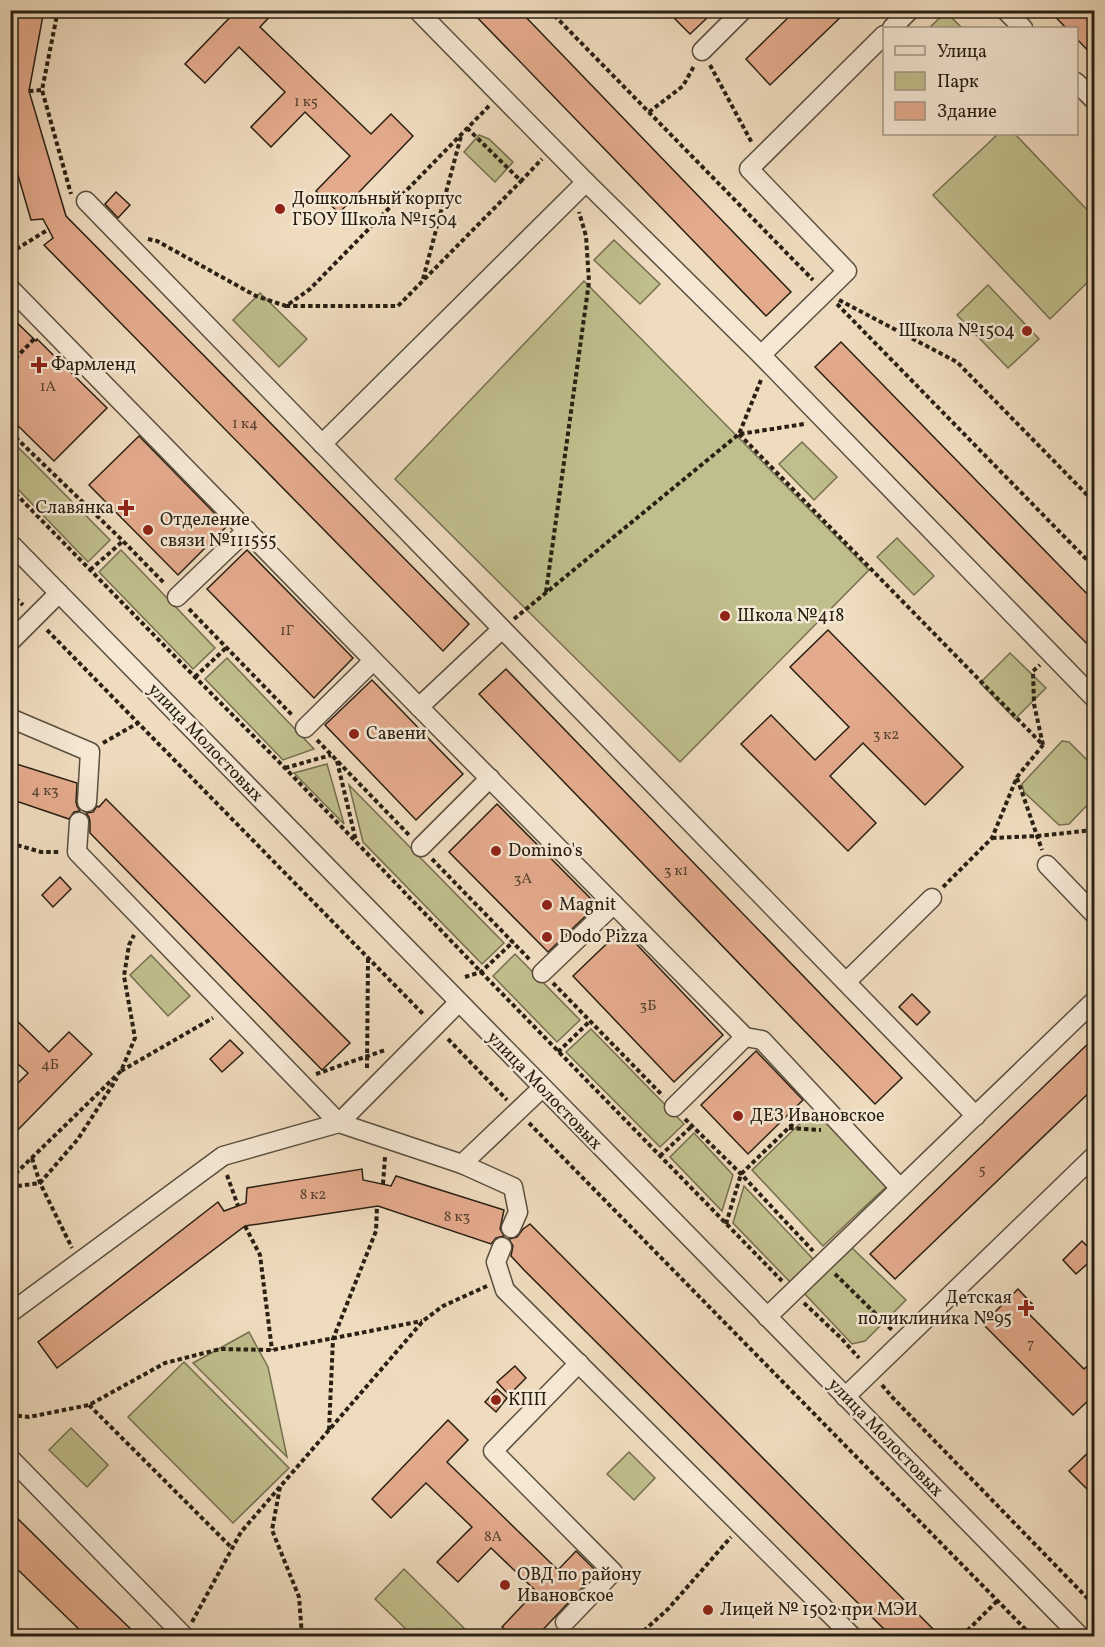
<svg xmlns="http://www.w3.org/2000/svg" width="1105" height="1647" font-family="Vollkorn,serif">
	<rect width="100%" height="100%" fill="#efdbbe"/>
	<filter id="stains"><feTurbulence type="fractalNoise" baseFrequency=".00333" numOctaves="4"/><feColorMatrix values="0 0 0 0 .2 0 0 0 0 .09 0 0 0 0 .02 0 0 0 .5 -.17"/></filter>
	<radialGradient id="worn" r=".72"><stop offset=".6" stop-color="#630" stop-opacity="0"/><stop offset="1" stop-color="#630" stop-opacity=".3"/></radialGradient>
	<g fill="#c0be8c" stroke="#746f50" stroke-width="1.5">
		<path d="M946 12 962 28H929Z"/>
		<path d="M998 134H1015L1094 217V276L1050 319 933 195Z"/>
		<path d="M479 135 489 139 513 162 495 182 464 152Z"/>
		<path d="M614 240 660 284 640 304 594 260Z"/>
		<path d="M584 281 869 570 680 762 395 479Z"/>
		<path d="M988 285 1039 339 1008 368 957 315Z"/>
		<path d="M260 293 307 339 279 367 233 320Z"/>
		<path d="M11 440 110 540 88 562 11 482Z"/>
		<path d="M802 442 837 477 814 500 779 464Z"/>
		<path d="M897 538 934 576 914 595 877 557Z"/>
		<path d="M121 550 215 648 193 669 99 572Z"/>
		<path d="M1010 653 1046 688 1015 719 980 683Z"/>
		<path d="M227 658 314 749 283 760 205 679Z"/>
		<path d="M1062 741 1069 742 1094 767V798L1069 824 1059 825 1024 792 1022 784Z"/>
		<path d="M327 764 344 824 294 773Z"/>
		<path d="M349 785 504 943 482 964 363 842Z"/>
		<path d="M515 954 580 1020 557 1042 493 976Z"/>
		<path d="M151 955 190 996 168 1016 130 975Z"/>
		<path d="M591 1029 684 1124 660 1147 566 1052Z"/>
		<path d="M815 1109 887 1186 823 1246 752 1170Z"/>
		<path d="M694 1133 733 1175 722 1211 670 1157Z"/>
		<path d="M744 1186 814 1260 791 1283 733 1223Z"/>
		<path d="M850 1246 906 1300 865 1341 852 1344 803 1292Z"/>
		<path d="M249 1332 268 1367 287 1457 193 1363Z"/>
		<path d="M184 1362 289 1468 233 1523 128 1417Z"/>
		<path d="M71 1428 108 1465 87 1487 49 1450Z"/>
		<path d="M629 1452 655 1478 634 1500 607 1474Z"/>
		<path d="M404 1569 472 1636H413L375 1599Z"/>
	</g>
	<g fill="#e4aa8c" stroke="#292013" stroke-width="1.5">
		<path d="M10 10H44L29 91 66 216 469 624 443 651 44 245 53 238 43 219 31 220 10 148Z"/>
		<path d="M237 10H276L260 27 371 134 391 114 413 136 339 213 316 191 350 156 305 112 271 147 251 127 285 92 239 47 205 83 185 64Z"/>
		<path d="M470 10H519L791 292 766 316Z"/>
		<path d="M683 10H698L706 19 690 34 675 19Z"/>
		<path d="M796 10H848L770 85 746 59Z"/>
		<path d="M1049 10H1095V58L1077 39V28H1066Z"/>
		<path d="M116 192 130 205 118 218 105 204Z"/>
		<path d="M10 316 36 341 37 339 107 408 54 461 10 418Z"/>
		<path d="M841 342 1095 602V652L815 367Z"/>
		<path d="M139 436 227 526 178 575 89 485Z"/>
		<path d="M247 550 353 658 314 698 207 589Z"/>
		<path d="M828 630 963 767 925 805 863 743 830 776 876 823 848 851 741 744 771 715 815 760 849 727 790 667Z"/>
		<path d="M506 669 902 1078 875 1104 479 694Z"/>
		<path d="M372 680 463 774 416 820 325 725Z"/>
		<path d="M10 762 77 783 76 802 77 806 80 811 74 812 69 819 10 799Z"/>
		<path d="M106 799 350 1043 322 1070 90 833V822L89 817 86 813 93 812 97 806 99 807Z"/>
		<path d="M497 804 597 905 548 952 449 852Z"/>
		<path d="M60 877 71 889 53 907 42 895Z"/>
		<path d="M622 929 723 1035 674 1082 573 976Z"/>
		<path d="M912 994 930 1012 917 1025 899 1007Z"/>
		<path d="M10 1014 49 1052 69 1032 92 1054 10 1138V1091L28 1073 10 1057Z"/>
		<path d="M1095 1037V1087L895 1279 870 1254Z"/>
		<path d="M230 1040 243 1053 222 1072 210 1059Z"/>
		<path d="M756 1051 803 1100 748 1154 701 1105Z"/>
		<path d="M362 1169 363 1180 391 1186 396 1176 504 1210 500 1229 504 1236 496 1238 491 1244 378 1206 245 1226 57 1368 38 1342 218 1202 224 1211 246 1203 247 1188Z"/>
		<path d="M530 1224 940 1636H891L524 1270 511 1256 513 1246 509 1239 517 1237 523 1229Z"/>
		<path d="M1082 1241 1095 1254V1257L1076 1274 1063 1260Z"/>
		<path d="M1018 1289 1035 1307 1028 1313 1084 1369 1095 1359V1394L1073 1415 983 1324Z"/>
		<path d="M515 1366 526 1378 509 1395 497 1382Z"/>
		<path d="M497 1389 507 1398 496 1412 485 1402Z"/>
		<path d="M448 1420 468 1440 447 1462 558 1570 576 1551 597 1572 537 1636H513L502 1627 536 1591 491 1548 458 1582 437 1562 472 1527 426 1483 391 1518 372 1499Z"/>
		<path d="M1095 1446V1497L1069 1471Z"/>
		<path d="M10 1511 85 1585 138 1636H86L10 1562Z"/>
	</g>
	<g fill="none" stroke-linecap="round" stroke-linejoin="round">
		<g stroke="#5a4f3e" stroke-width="21">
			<g id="minor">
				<path d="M417 10 586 182 761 355 1094 698"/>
				<path d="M1005 10 1023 28"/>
				<path d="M892 28 910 10"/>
				<path d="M702 51 743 10"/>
				<path d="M1076 82 1094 100"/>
				<path d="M86 201 976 1116"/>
				<path d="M10 288 419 707 745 1037 762 1040 900 1188"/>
				<path d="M761 355 847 271 749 169 884 35"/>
				<path d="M322 444 586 182"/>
				<path d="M10 543 1080 1636"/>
				<path d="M177 597 247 530"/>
				<path d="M10 642 59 593"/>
				<path d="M419 707 502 629"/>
				<path d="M10 718 90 752 87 802"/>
				<path d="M305 728 373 661"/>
				<path d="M79 822 77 852 339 1123 462 1164 513 1187 518 1212 511 1228"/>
				<path d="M421 847 490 778"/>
				<path d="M1047 865 1094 914"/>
				<path d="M542 973 614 904"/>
				<path d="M846 982 932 898"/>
				<path d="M674 1107 745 1037"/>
				<path d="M462 1164 542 1088"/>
				<path d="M502 1247 496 1262 505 1290 852 1636"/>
				<path d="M10 1313 223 1156 339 1123 458 1003"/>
				<path d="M767 1317 1094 1001"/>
				<path d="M845 1397 1094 1156"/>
				<path d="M10 1458 184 1636"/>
				<path d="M565 1622 613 1572 493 1451 579 1363"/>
			</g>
		</g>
		<g stroke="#292013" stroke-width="4" stroke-dasharray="4.5 3" stroke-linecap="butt">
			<path d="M58 10 42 90 71 194"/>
			<path d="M549 10 813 280"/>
			<path d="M710 65 752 143"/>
			<path d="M29 91 42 90"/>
			<path d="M10 92H11"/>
			<path d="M489 106 310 289 286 306H398L521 181"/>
			<path d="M649 112 683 86 694 66"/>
			<path d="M467 128 521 181 542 159"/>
			<path d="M148 239 157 241 256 296 286 306"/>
			<path d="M10 253 49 229"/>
			<path d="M423 279 461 136"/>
			<path d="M839 300 957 362 1094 502"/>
			<path d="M837 304 1094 567"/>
			<path d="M10 364 35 338"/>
			<path d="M10 432 123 541 165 584"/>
			<path d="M739 434 1043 745 1034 704 1033 671 1040 665"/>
			<path d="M740 434 804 424"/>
			<path d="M10 488 195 677 285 768 481 972 782 1281"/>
			<path d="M90 570 123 541"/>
			<path d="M546 592 589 282 586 236 579 212"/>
			<path d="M10 593 23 605"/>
			<path d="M189 609 293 716"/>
			<path d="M514 619 739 434 761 380"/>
			<path d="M47 630 423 1014"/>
			<path d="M195 677 227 647"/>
			<path d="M317 740 410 836"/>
			<path d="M103 743 138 723"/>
			<path d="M337 761 356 841"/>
			<path d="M285 768 331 755"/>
			<path d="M1017 778 1042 850"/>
			<path d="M992 838 1037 836 1094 830"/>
			<path d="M10 843 41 852H60"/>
			<path d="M432 859 531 961"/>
			<path d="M943 887 992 838 1017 777 1043 745"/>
			<path d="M465 977 481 972 513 942"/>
			<path d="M553 983 663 1096"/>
			<path d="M448 1039 507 1100"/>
			<path d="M558 1052 590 1021"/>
			<path d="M367 1068 368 959"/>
			<path d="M121 1071 213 1018"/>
			<path d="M316 1074 385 1050"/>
			<path d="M685 1119 741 1174 813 1251"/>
			<path d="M529 1123 1032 1636"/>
			<path d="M789 1128 821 1130"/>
			<path d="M660 1156 692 1126"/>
			<path d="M32 1158 40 1183 72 1248"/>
			<path d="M227 1175 238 1206"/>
			<path d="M10 1179 121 1071 135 1038 124 976 129 945 134 935"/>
			<path d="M383 1184 385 1157"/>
			<path d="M10 1187 40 1183 78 1139 117 1078"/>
			<path d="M726 1224 741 1174 806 1111"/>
			<path d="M245 1226 260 1255 272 1350"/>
			<path d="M835 1274 892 1330"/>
			<path d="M804 1303 841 1338 859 1358"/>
			<path d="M882 1385 893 1398 1094 1605"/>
			<path d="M89 1405 232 1548"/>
			<path d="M10 1415 29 1417 89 1405 165 1363 220 1349 272 1350 422 1321"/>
			<path d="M329 1430 333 1339 376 1231 377 1206"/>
			<path d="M280 1487 272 1530 299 1597 302 1636"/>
			<path d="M192 1622 241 1532 423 1321 443 1306 487 1286"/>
			<path d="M638 1636 668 1609 731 1537"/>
			<path d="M962 1636 997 1601"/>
		</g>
		<use href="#minor" stroke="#f5e8d5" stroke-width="18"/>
	</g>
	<g fill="#8f2418" stroke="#f5e8d5" stroke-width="2">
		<circle cx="280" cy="209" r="6"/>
		<circle cx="1027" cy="331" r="6"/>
		<path d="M36 356h6v6h6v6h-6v6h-6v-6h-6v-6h6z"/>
		<path d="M123 499h6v6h6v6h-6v6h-6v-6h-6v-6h6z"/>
		<circle cx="148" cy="530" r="6"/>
		<circle cx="725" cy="616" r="6"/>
		<circle cx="354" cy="734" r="6"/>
		<circle cx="496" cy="851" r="6"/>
		<circle cx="547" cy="905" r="6"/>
		<circle cx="547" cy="937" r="6"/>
		<circle cx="738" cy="1116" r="6"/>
		<path d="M1023 1299h6v6h6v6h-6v6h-6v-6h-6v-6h6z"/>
		<circle cx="496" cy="1400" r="6"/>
		<circle cx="505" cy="1585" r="6"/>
		<circle cx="708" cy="1610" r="6"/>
	</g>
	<g text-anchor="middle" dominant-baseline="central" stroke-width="5" stroke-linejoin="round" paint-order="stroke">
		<g font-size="15" fill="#584231">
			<text x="306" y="102">1 к5</text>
			<text x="48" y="387">1А</text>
			<text x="245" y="424">1 к4</text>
			<text x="287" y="631">1Г</text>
			<text x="886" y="735">3 к2</text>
			<text x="45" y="791">4 к3</text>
			<text x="676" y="871">3 к1</text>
			<text x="523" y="879">3А</text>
			<text x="648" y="1006">3Б</text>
			<text x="50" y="1065">4Б</text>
			<text x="982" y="1170">5</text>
			<text x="313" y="1195">8 к2</text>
			<text x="457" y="1217">8 к3</text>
			<text x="1031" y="1344">7</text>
			<text x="493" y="1537">8А</text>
		</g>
		<g font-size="18" fill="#292013" stroke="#f5e8d5" text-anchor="start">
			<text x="292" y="199">Дошкольный корпус<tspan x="292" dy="21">ГБОУ Школа №1504</tspan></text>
			<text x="1015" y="331" text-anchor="end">Школа №1504</text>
			<text x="51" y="365">Фармленд</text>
			<text x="114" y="508" text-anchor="end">Славянка</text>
			<text x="160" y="520">Отделение<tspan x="160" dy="21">связи №111555</tspan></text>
			<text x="737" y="616">Школа №418</text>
			<text x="366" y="734">Савени</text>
			<text x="508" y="851">Domino's</text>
			<text x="559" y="905">Magnit</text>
			<text x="559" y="937">Dodo Pizza</text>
			<text x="750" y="1116">ДЕЗ Ивановское</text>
			<text x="1012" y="1298" text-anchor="end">Детская<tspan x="1012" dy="21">поликлиника №95</tspan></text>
			<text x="508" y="1400">КПП</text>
			<text x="517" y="1575">ОВД по району<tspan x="517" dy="21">Ивановское</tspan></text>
			<text x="720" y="1610">Лицей № 1502 при МЭИ</text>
		</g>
		<g font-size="18" fill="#292013" stroke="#f5e8d5">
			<text transform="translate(205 743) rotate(46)">улица Молостовых</text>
			<text transform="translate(544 1091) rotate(46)">улица Молостовых</text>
			<text transform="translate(885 1438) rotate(46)">улица Молостовых</text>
		</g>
	</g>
	<rect width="1105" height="1647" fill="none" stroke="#efdbbe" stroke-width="36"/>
	<rect x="12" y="12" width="1081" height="1623" fill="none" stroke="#292013" stroke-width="3"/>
	<rect x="18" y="18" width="1069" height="1611" fill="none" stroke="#292013" stroke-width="1.5"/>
	<rect x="883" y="27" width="195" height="108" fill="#f5e8d5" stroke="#a39887" stroke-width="1.5"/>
	<rect x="895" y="46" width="30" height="9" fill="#f5e8d5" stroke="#a39887" stroke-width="1.5"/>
	<text x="937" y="57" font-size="18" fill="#292013">Улица</text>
	<rect x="895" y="72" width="30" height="18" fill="#c0be8c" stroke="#a39887" stroke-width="1.5"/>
	<text x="937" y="87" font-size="18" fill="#292013">Парк</text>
	<rect x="895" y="102" width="30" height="18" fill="#e4aa8c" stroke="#a39887" stroke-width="1.5"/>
	<text x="937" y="117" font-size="18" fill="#292013">Здание</text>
	<rect width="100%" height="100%" filter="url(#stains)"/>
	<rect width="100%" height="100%" fill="url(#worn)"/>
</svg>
